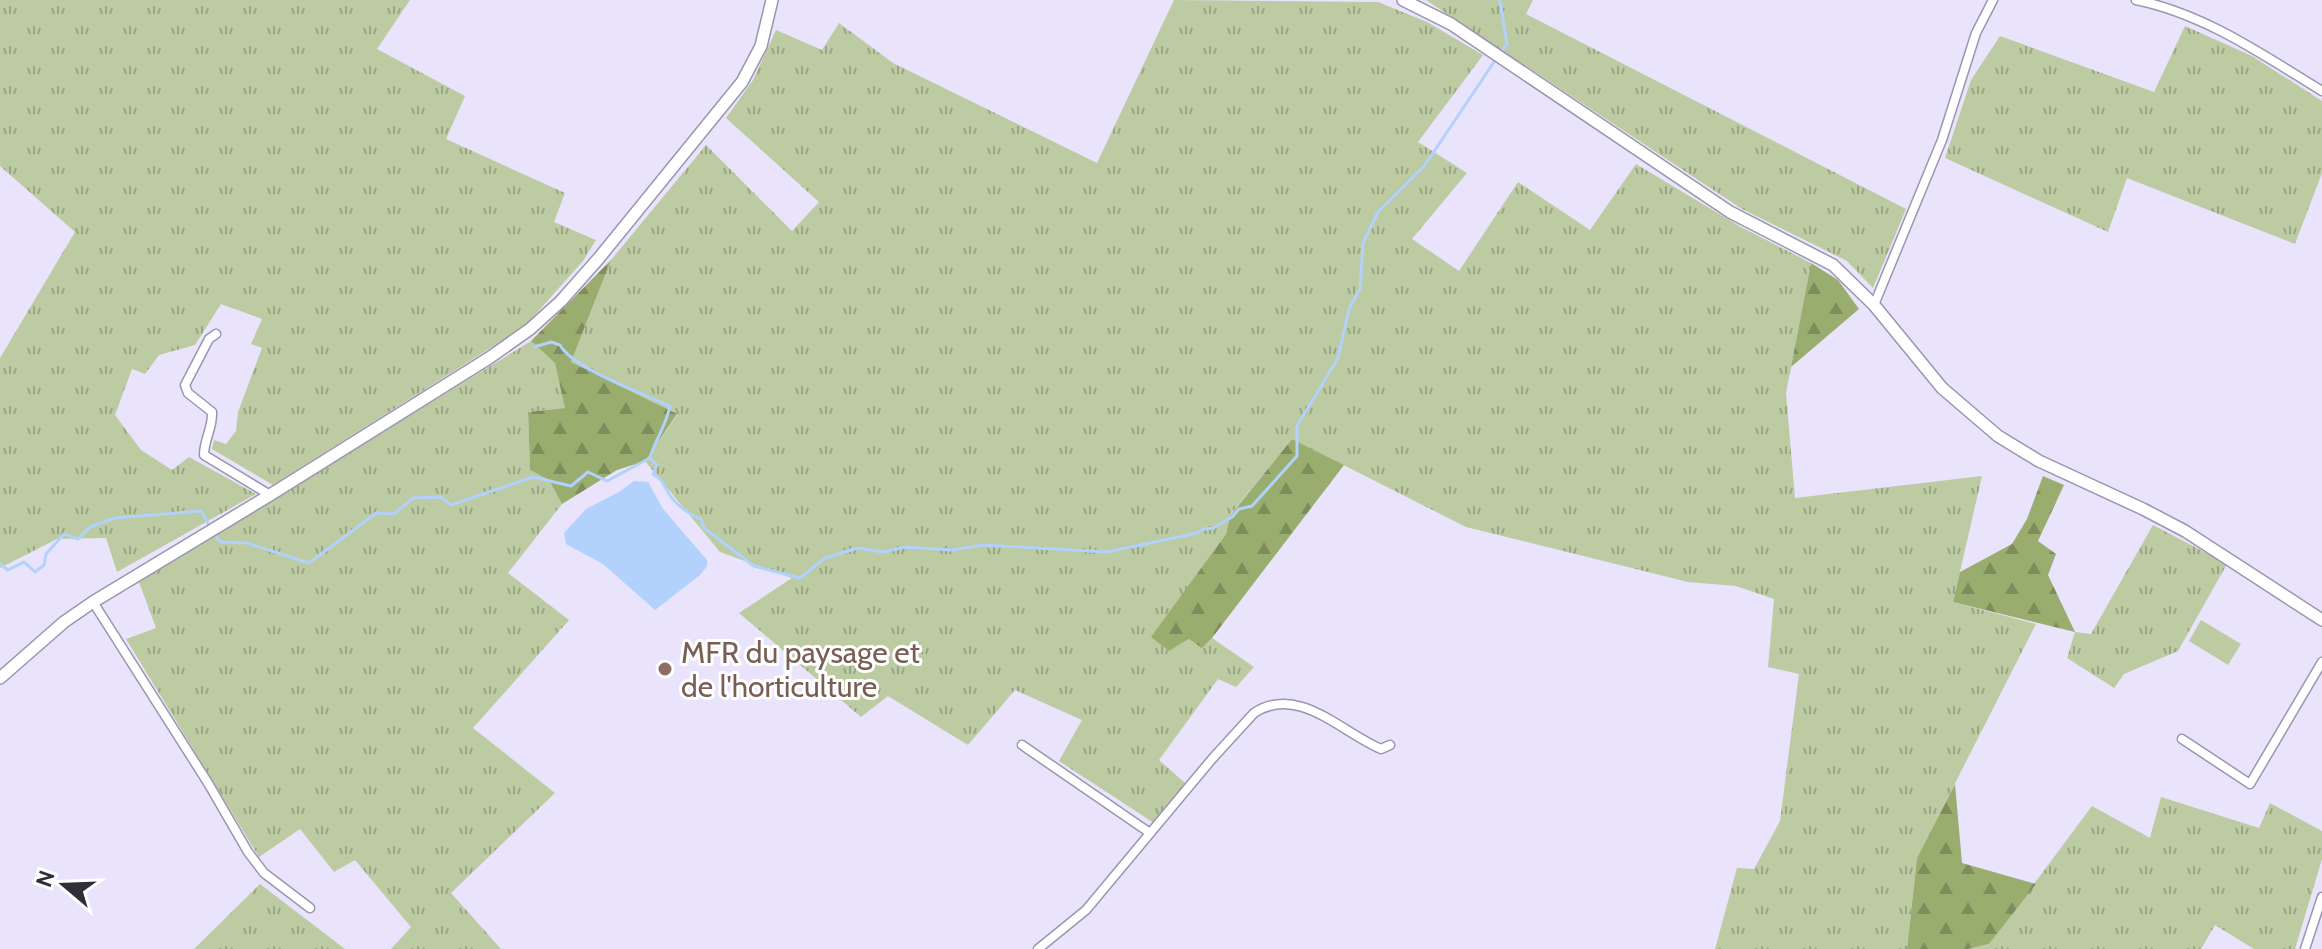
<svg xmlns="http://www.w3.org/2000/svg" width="2322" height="949" font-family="Cabin,sans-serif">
	<defs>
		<pattern id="grass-tufts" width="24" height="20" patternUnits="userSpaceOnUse" patternTransform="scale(2)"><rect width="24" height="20" fill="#bccba1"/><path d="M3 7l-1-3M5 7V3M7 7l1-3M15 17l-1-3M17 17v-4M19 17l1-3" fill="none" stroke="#99a584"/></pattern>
		<pattern id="forest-firs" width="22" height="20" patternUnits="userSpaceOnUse" patternTransform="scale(2)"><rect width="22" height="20" fill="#99ad6f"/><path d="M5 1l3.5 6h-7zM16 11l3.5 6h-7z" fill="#7d8d5c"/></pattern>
	</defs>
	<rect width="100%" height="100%" fill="#e9e4fb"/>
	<g fill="url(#grass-tufts)">
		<path d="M0 0H410L377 49 465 96 446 139 565 193 554 222 596 240 583 261 525 326 273 485 212 449 214 440 226 444 236 431 238 412 262 348 251 344 262 319 221 304 195 345 159 355 145 374 132 369 115 415 141 450 172 470 189 457 256 494 117 572 106 538 57 539 0 568V358L75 232 0 166Z"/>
		<path d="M1174 0 1378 2 1427 22 1483 55 1418 142 1467 173 1412 239 1459 271 1518 182 1590 230 1636 164 1741 227 1811 263 1786 393 1795 498 1982 476 1953 602 2036 624 1917 858 1907 949H1715L1737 868 1754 869 1780 821 1799 674 1768 667 1774 599 1736 586 1688 582 1466 527 1292 439 1230 515 1226 534 1152 637 1169 651 1189 639 1203 647 1212 638 1254 667 1236 687 1218 679 1159 760 1185 783 1154 823 1059 761 1082 720 1015 690 968 745 888 696 861 717 739 613 792 578 720 552 645 461 677 415 571 362 611 260 706 145 792 231 819 202 726 118 753 80 776 30 822 50 839 23 893 63 1097 163Z"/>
		<path d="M1426 0H1533L1526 14 1906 209 1873 288 1847 261 1742 209Z"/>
		<path d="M2185 26 2252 56 2322 101V173L2295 244 2127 178 2108 232 1945 158 1971 80 2000 36 2154 92Z"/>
		<path d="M531 341 555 363 566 408 528 412 530 470 549 480 562 504 508 573 569 620 473 728 555 793 451 893 501 949H391L411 927 355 860 334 872 300 829 259 857 126 639 156 628 139 582Z"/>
		<path d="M2153 525 2227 564 2178 651 2124 674 2114 688 2067 658 2075 632 2091 634Z"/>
		<path d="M2161 797 2259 828 2270 803 2322 831V859L2295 949H2254L2215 925 2201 949H1968L1989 944 2092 806 2150 838Z"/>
		<path d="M260 884 345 949H194Z"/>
	</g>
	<g fill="url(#forest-firs)">
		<path d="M611 260 571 362 677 414 645 461 617 470 562 504 549 480 530 470 528 412 565 408 555 363 531 341Z"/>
		<path d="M1811 263 1838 280 1859 309 1791 367Z"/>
		<path d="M1292 439 1344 465 1212 638 1202 648 1189 639 1169 651 1151 637 1226 534 1230 516Z"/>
		<path d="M2043 476 2064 485 2038 541 2056 554 2048 575 2075 632 1953 602 1960 572 2012 544 2027 519Z"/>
		<path d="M1955 784 1962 863 2036 884 1989 944 1968 949H1907L1917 858Z"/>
	</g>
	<path fill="#bccba1" d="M2201 620 2241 644 2228 665 2189 641Z"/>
	<path fill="#b2d1fd" d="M634 481 648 482 663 509 707 560V566L700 575 655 610 603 564 566 544 564 533 586 509 619 492Z"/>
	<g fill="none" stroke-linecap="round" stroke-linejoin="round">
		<g stroke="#b2d1fd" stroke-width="3">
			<path d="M1500 0 1507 44 1503 50"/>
			<path d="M534 347 551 342 560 345C572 368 644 394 670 406 666 426 655 440 650 458L657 465 653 474C664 481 663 484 669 494 675 504 690 515 701 519L704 528 754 566 800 578 825 558 858 548 883 552 905 547 952 550 984 545 1107 552 1197 533 1204 529 1213 528 1232 517 1239 509 1252 506 1297 456V426L1338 358 1349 309 1360 289 1363 243 1378 212 1425 165 1494 62"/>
			<path d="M214 533 220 542 247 543 309 563 376 513 394 514 413 498 441 497 451 505 533 477 571 486 588 472 607 481 650 458"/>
			<path d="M0 564 8 570 24 562 35 572 44 565 46 554 64 534 78 539 90 527 115 518 201 511 210 527"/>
		</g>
		<g stroke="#9b95b0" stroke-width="11">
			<g id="street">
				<path d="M2136 0C2205 14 2263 55 2322 91"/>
				<path d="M1874 305 1942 140 1976 33 1993 0"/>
				<path d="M216 334 209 339 185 385 188 393 212 412C213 428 204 439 204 455L270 495"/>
				<path d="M93 602 208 783 248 852 264 873 310 908"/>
				<path d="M2182 739 2250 784 2322 662"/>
				<path d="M1022 745 1150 833"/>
				<path d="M1038 949 1086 910 1212 759 1254 713C1298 684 1341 732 1381 749L1390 745"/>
				<path d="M2305 949 2322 897"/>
			</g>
		</g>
		<g stroke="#9b95b0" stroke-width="14">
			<g id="secondary">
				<path d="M1403 0 1451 24 1730 212 1833 265 1874 305 1942 388 1998 436 2039 461 2143 509 2185 531 2322 620"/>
				<path d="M0 678 64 622 93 602 270 495 489 358 530 329 561 301 599 258 742 82 761 46 772 0"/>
			</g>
		</g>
		<use href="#street" stroke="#fff" stroke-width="8"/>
		<use href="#secondary" stroke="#fff" stroke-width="11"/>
	</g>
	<circle fill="#8d6e63" stroke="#fff" stroke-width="3" cx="665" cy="669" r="8"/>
	<g text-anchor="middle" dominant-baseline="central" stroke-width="6" stroke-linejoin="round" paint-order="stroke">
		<g font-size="30" fill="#785e54" stroke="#fff" text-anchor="start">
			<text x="681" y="652">MFR du paysage et<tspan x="681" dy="34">de l'horticulture</tspan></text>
		</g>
	</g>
	<g transform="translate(64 885) rotate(289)" stroke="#ffffff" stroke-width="6" paint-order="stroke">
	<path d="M0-6L14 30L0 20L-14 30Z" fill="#312e39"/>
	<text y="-12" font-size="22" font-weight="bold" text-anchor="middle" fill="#312e39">N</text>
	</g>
</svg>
